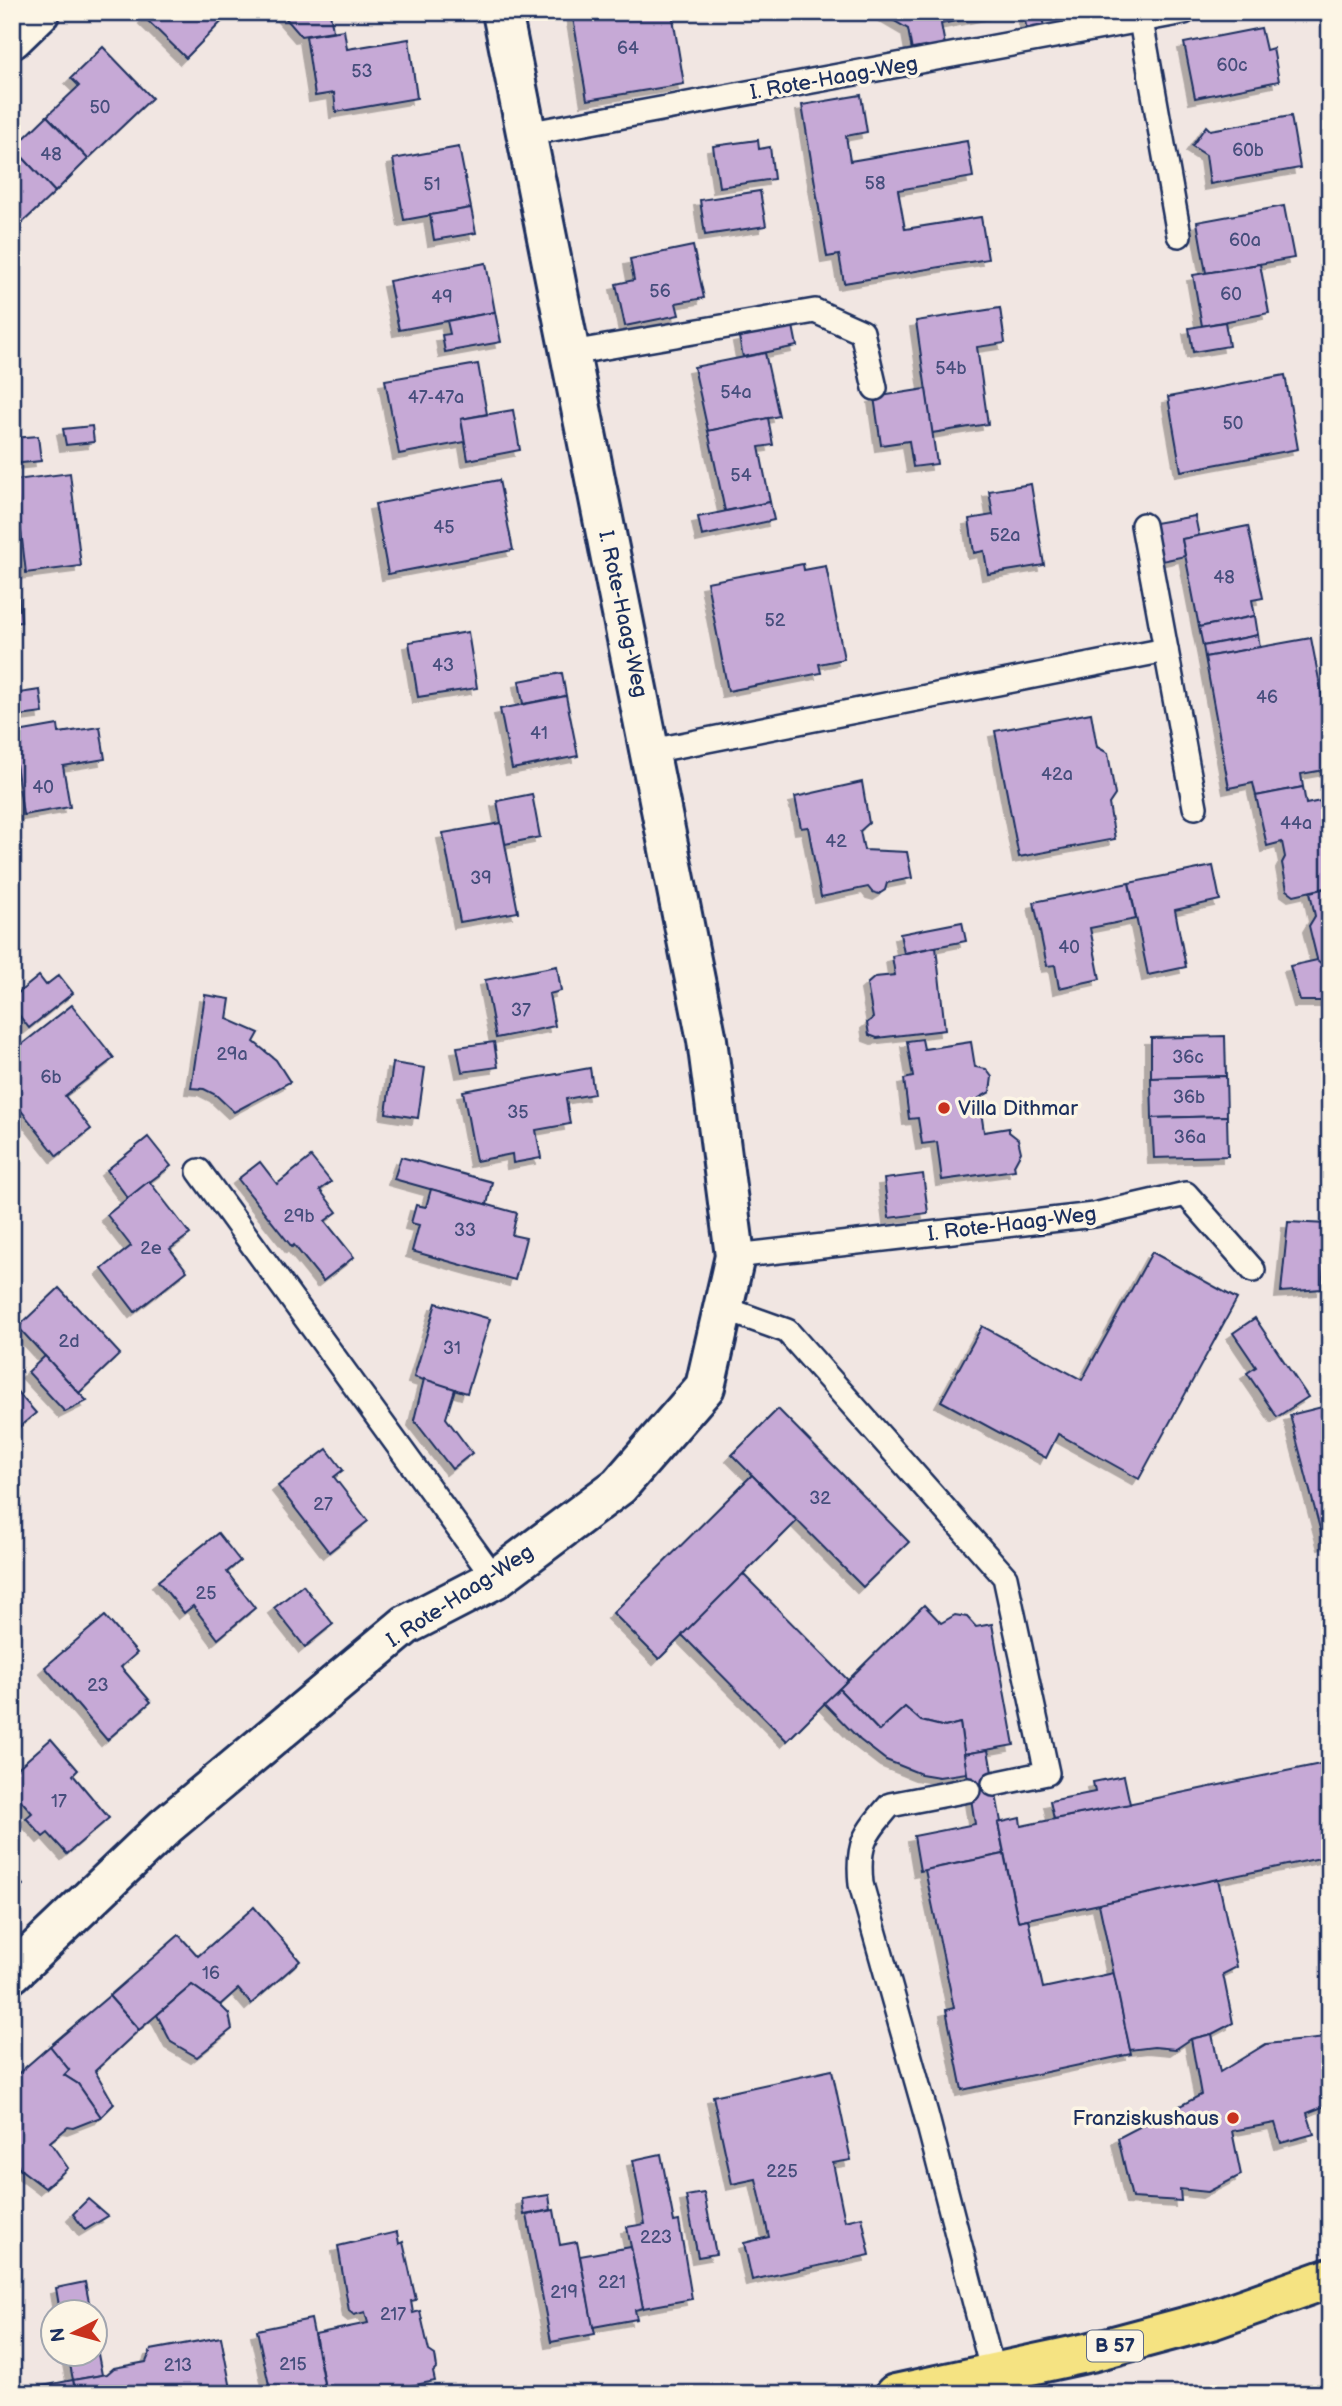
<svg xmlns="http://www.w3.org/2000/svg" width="1342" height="2406" font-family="'Balsamiq Sans',sans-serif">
	<defs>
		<filter id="shadow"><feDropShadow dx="-6" dy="6" stdDeviation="0" flood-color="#0004"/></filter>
	</defs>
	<rect width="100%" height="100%" fill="#f1e6e2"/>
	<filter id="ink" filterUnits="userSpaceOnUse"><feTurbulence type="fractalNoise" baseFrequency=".0143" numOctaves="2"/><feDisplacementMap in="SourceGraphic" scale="14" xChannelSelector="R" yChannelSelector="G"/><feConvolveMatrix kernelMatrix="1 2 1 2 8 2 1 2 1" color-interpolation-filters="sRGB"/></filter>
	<g filter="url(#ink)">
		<g fill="#c6a9d6" stroke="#1b2f5e" stroke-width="2" filter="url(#shadow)">
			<path d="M151 12H231L186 58 145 18Z"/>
			<path d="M295 12H330L333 31 301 36 282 14Z"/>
			<path d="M572 12H672L684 84 587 100Z"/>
			<path d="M879 12H1001L941 24 945 45 912 51 908 29Z"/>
			<path d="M1023 12H1041L1044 27 1027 30Z"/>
			<path d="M1261 28 1266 50 1273 48 1279 81 1195 98 1184 43Z"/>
			<path d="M344 30 347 49 409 39 417 98 336 112 334 93 315 96 306 36Z"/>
			<path d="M103 47 152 98 88 159 47 116 79 86 71 78Z"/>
			<path d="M861 95 867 132 846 136 850 161 967 141 973 177 898 190 905 229 981 217 988 259 844 283 839 255 827 257 802 105Z"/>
			<path d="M47 116 88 159 55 192 14 148Z"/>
			<path d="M1291 116 1300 168 1210 184 1206 155 1192 146 1206 126 1210 130Z"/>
			<path d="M758 140 759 149 770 147 774 179 719 187 713 146Z"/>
			<path d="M459 147 471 208 404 220 393 159Z"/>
			<path d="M14 148 55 192 21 224 12 214Z"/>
			<path d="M760 191 766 226 705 235 700 200Z"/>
			<path d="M1284 206 1294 258 1206 273 1197 222Z"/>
			<path d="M471 208 476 233 434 240 430 215Z"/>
			<path d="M693 246 704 298 676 303 679 315 625 326 616 284 634 280 630 259Z"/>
			<path d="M486 263 495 312 399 330 389 281Z"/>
			<path d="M1260 264 1269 313 1202 326 1193 275Z"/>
			<path d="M1000 308 1005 343 977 347 988 424 932 433 916 321Z"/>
			<path d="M495 312 501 342 445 352 442 335 450 334 447 321Z"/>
			<path d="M1225 322 1229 346 1193 352 1189 328Z"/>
			<path d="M793 326 797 346 743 357 739 337Z"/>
			<path d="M765 353 779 416 708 431 694 367Z"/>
			<path d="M478 364 487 414 461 419 465 442 399 454 385 380Z"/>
			<path d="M1285 375 1298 449 1181 471 1168 397Z"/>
			<path d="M926 389 937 464 913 467 909 441 881 445 874 397Z"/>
			<path d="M513 410 520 450 468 460 461 419Z"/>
			<path d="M768 418 773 445 759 447 770 502 725 511 708 431Z"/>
			<path d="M92 426 94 442 66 445 63 429Z"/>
			<path d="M38 436 41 461 12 464V438Z"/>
			<path d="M70 473 81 566 26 573 15 480Z"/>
			<path d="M499 480 513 550 388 574 375 504Z"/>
			<path d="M1031 484 1044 565 988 574 984 551 974 553 969 519 993 515 989 491Z"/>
			<path d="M770 502 774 520 702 536 698 517Z"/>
			<path d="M1195 516 1199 536 1182 539 1185 556 1162 561 1155 523Z"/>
			<path d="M1248 526 1263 598 1252 600 1255 616 1199 627 1182 539Z"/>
			<path d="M803 564 804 570 826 566 844 659 819 664 821 673 728 691 707 582Z"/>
			<path d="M12 571H17L21 622 12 623Z"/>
			<path d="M1255 616 1258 635 1203 646 1199 627Z"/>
			<path d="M468 632 477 688 418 697 409 642Z"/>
			<path d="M1258 635 1260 647 1205 657 1203 646Z"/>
			<path d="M1311 638 1330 737V769L1301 774 1303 787 1256 796 1253 783 1229 788 1205 657Z"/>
			<path d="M562 673 566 696 523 704 519 681Z"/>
			<path d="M40 690 43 713 12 717V694Z"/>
			<path d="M566 696 578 756 512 769 500 709Z"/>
			<path d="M1091 713 1097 747 1108 753 1115 795 1109 804 1115 839 1019 857 995 731Z"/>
			<path d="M58 725 59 733 100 727 105 759 63 766 70 807 23 815 12 733Z"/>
			<path d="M862 782 869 823 860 831 864 850 907 852 912 878 887 883 885 890 879 894 872 892 868 887 821 897 808 827 801 828 795 797Z"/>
			<path d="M1303 787 1306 804 1330 799V887L1294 895 1287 890 1282 863 1285 857 1282 842 1267 846 1256 796Z"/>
			<path d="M532 794 540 837 505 844 497 801Z"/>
			<path d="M501 823 518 912 460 922 443 833Z"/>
			<path d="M1213 866 1220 900 1175 910 1186 967 1148 975 1129 883Z"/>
			<path d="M1129 883 1136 919 1090 928 1100 979 1059 988 1055 965 1047 966 1034 902Z"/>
			<path d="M1330 887V968H1327L1318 963 1309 926 1315 916 1310 892Z"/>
			<path d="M962 922 966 941 904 953 900 934Z"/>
			<path d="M936 947 945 1030 877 1038 869 1035 867 1023 873 1018 867 984 875 977 895 975 892 956Z"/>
			<path d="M1317 960 1327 968 1330 1001H1300L1290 966Z"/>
			<path d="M557 966 561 991 549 994 555 1026 496 1038 485 980Z"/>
			<path d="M59 975 73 993 29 1028 12 1006V998L39 976 46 985Z"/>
			<path d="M205 995 230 999 227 1019 259 1033 254 1042 276 1060 290 1082 234 1112 216 1095 204 1089 191 1088Z"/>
			<path d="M72 1005 114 1058 65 1096 91 1129 57 1156 12 1099V1052Z"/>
			<path d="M1225 1036 1226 1076 1151 1078V1038Z"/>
			<path d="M922 1039 924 1049 971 1042 975 1067 986 1069 992 1077 990 1092 979 1098 984 1132 1009 1128V1132L1018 1139 1021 1152 1014 1165 1015 1170 942 1180 937 1142 922 1144 918 1118 909 1119 904 1079 913 1077 907 1041Z"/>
			<path d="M494 1042 498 1067 462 1072 457 1047Z"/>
			<path d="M393 1063 425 1068 418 1118 386 1113Z"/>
			<path d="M590 1068 594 1094 566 1099 570 1124 536 1130 541 1158 513 1163 512 1154 476 1161 463 1091Z"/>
			<path d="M1226 1076 1227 1116 1152 1118 1151 1078Z"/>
			<path d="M1227 1116 1228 1156 1154 1158 1152 1118Z"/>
			<path d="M148 1137 171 1166 128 1198 107 1170Z"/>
			<path d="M311 1157 331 1182 320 1190 337 1212 325 1221 354 1257 323 1281 294 1245 292 1247 238 1179 260 1162 277 1184Z"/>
			<path d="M401 1157 492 1182 487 1205 394 1179Z"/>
			<path d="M923 1174 928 1213 889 1218 884 1179Z"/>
			<path d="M149 1181 190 1234 170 1249 187 1271 135 1312 102 1269 131 1246 107 1215Z"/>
			<path d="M431 1189 517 1213 512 1235 526 1238 515 1280 412 1251 419 1225 411 1223 416 1205 426 1207Z"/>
			<path d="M1288 1222 1327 1224 1322 1289 1281 1292Z"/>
			<path d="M1152 1252 1237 1299 1139 1479 1058 1434 1046 1458 941 1401 982 1326 1082 1380Z"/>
			<path d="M59 1288 120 1354 79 1393 18 1327Z"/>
			<path d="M436 1303 490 1319 467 1393 414 1377Z"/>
			<path d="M1255 1318 1308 1397 1277 1417 1247 1373 1256 1367 1233 1333Z"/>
			<path d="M45 1356 79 1393 87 1401 65 1412 28 1372Z"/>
			<path d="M424 1379 455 1389 446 1418 472 1453 452 1469 414 1420Z"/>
			<path d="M12 1386 36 1413 12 1433Z"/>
			<path d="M1330 1405V1542L1324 1544 1290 1415Z"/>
			<path d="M778 1409 909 1542 863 1587 732 1455Z"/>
			<path d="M327 1449 343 1470 334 1477 368 1521 329 1552 278 1486Z"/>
			<path d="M752 1475 797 1521 659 1659 613 1613Z"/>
			<path d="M218 1533 240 1561 227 1572 255 1608 218 1639 193 1606 184 1613 158 1581Z"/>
			<path d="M743 1574 848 1680 787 1741 682 1635Z"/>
			<path d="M303 1585 333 1624 305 1647 274 1608Z"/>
			<path d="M924 1605 941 1623 955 1615 967 1617 976 1627 992 1624 1014 1745 964 1754 960 1723 945 1727 921 1721 905 1707 879 1731 839 1689Z"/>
			<path d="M105 1616 137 1653 121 1667 151 1702 107 1740 45 1667Z"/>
			<path d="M839 1689 879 1731 905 1707 921 1721 945 1727 960 1723 967 1773 939 1777 921 1774 886 1760 860 1740 824 1703Z"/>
			<path d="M51 1739 78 1770 73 1775 109 1818 67 1854 48 1833 43 1837 26 1818 32 1813 12 1790V1773Z"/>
			<path d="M988 1750 1001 1822 998 1823 1004 1854 920 1871 914 1836 975 1824 964 1754Z"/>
			<path d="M1330 1762V1856L1018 1921 998 1823 1020 1818 1021 1826Z"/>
			<path d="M1124 1776 1130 1804 1054 1819 1050 1801 1095 1792 1093 1782Z"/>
			<path d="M1004 1854 1018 1921 1028 1919 1043 1988 1114 1973 1131 2054 962 2090 946 2010 954 2008 925 1870Z"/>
			<path d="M12 1872 23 1885 12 1895Z"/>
			<path d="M1218 1879 1237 1967 1223 1974 1233 2023 1212 2034 1191 2039 1176 2049 1154 2047 1130 2050 1099 1904Z"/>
			<path d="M254 1907 300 1961 251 2004 238 1989 220 2005 192 1985 139 2030 109 1996 179 1935 198 1956Z"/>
			<path d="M192 1985 220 2005 229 2014 232 2029 197 2057 171 2042 157 2015Z"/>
			<path d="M109 1996 139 2030 95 2071 114 2104 101 2117 78 2084 64 2075 69 2070 50 2046Z"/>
			<path d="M1212 2034 1220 2072 1266 2044 1326 2038 1330 2046V2104L1307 2113 1314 2134 1281 2143 1275 2123 1232 2131 1241 2175 1208 2192 1180 2189 1181 2201 1132 2198 1118 2138 1201 2095 1191 2039Z"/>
			<path d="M50 2046 69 2070 64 2075 78 2084 101 2117 73 2128 68 2127 50 2142 68 2168 45 2188 20 2169 12 2155V2079Z"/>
			<path d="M832 2070 851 2160 833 2163 845 2221 862 2217 870 2255 752 2280 744 2243 769 2237 756 2179 732 2184 713 2096Z"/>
			<path d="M661 2154 674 2222 679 2221 692 2299 643 2308 627 2227 645 2224 633 2160Z"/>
			<path d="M704 2193 716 2254 698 2257 686 2196Z"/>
			<path d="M549 2195 551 2210 524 2215 522 2199Z"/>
			<path d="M88 2199 108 2216 85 2230 73 2214Z"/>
			<path d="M554 2210 560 2245 577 2242 595 2334 551 2342 527 2215Z"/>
			<path d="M397 2232 399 2244 403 2242 416 2300 411 2301 413 2313 420 2311 429 2351 435 2355 437 2368 433 2372 435 2381 400 2388V2394H326L315 2334 368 2323 365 2312 354 2315 349 2311 338 2246Z"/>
			<path d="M631 2247 643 2308 635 2310 637 2319 593 2327 580 2256Z"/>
			<path d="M85 2282 91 2312H60L56 2288Z"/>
			<path d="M311 2319 326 2394H271L257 2330Z"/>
			<path d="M94 2333 102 2375 73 2380 68 2354H94Z"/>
			<path d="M221 2337 232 2394H76L73 2380 107 2374 114 2368 146 2362 151 2350Z"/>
			<path d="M73 2380 76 2394H12V2392Z"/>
		</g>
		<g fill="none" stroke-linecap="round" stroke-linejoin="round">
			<g stroke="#1b2f5e" stroke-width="28">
				<g id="lane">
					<path d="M1141 21 1179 235"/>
					<path d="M526 134 1184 12"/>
					<path d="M571 353 815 311 862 332 875 388"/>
					<path d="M1143 525 1195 807"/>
					<path d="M651 751 1166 650"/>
					<path d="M199 1171 495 1579"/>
					<path d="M735 1256 1094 1215 1186 1194 1253 1270"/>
					<path d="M723 1308 787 1331 1005 1577 1047 1773 994 1784"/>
					<path d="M968 1790 890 1805C864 1835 857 1844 861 1884L926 2114 993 2373"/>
				</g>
			</g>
			<g stroke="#1b2f5e" stroke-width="44">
				<g id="street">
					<path d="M12 39 40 12"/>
					<path d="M12 1973 166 1826 406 1625 495 1579 619 1486 705 1387 735 1256 707 1040 502 12"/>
				</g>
			</g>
			<g stroke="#1b2f5e" stroke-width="44">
				<path id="primary" d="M895 2394 1091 2352 1211 2320 1330 2278"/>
			</g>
			<use href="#lane" stroke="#fcf5e5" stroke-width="23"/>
			<use href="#street" stroke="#fcf5e5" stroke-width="38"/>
			<use href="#primary" stroke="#f5e382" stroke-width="38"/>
		</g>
	</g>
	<g fill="#c8321e" stroke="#fcf5e5" stroke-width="2.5">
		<circle cx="944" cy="1108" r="7"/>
		<circle cx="1233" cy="2118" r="7"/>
	</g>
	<g text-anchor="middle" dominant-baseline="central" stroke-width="7" stroke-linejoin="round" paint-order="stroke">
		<g font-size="18" fill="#464e7c">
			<text x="628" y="48">64</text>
			<text x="1232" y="65">60c</text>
			<text x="362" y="71">53</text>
			<text x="100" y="107">50</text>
			<text x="1248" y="150">60b</text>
			<text x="51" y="154">48</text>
			<text x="875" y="183">58</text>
			<text x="432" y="184">51</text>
			<text x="1245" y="240">60a</text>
			<text x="660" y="291">56</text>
			<text x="1231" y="294">60</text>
			<text x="442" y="297">49</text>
			<text x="951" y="368">54b</text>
			<text x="736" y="392">54a</text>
			<text x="436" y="397">47-47a</text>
			<text x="1233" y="423">50</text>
			<text x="741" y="475">54</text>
			<text x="444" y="527">45</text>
			<text x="1005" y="535">52a</text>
			<text x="1224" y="577">48</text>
			<text x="775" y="620">52</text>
			<text x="443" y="665">43</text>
			<text x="1267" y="697">46</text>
			<text x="539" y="733">41</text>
			<text x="1057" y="774">42a</text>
			<text x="43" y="787">40</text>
			<text x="1296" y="823">44a</text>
			<text x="836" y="841">42</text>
			<text x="481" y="878">39</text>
			<text x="1069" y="947">40</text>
			<text x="521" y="1010">37</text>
			<text x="232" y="1054">29a</text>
			<text x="1188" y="1057">36c</text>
			<text x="51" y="1077">6b</text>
			<text x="1189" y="1097">36b</text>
			<text x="518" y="1112">35</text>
			<text x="1190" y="1137">36a</text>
			<text x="299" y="1216">29b</text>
			<text x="465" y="1230">33</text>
			<text x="151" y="1248">2e</text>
			<text x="69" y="1341">2d</text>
			<text x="452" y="1348">31</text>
			<text x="820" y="1498">32</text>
			<text x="323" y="1504">27</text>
			<text x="206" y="1593">25</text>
			<text x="98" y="1685">23</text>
			<text x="59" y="1801">17</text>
			<text x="211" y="1973">16</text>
			<text x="782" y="2171">225</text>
			<text x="656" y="2237">223</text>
			<text x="612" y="2282">221</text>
			<text x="564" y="2292">219</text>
			<text x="393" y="2314">217</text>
			<text x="293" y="2364">215</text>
			<text x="178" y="2365">213</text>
		</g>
		<rect fill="#fcf5e5" stroke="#5e6a86" stroke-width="2" x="1087" y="2330.5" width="56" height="31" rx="5"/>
		<g font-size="19" font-weight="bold" fill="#1b2f5e">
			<text x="1115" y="2346">B 57</text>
		</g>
		<g font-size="21" fill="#1b2f5e" stroke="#fcf5e5">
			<text transform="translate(834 78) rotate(-10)">I. Rote-Haag-Weg</text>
			<text transform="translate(623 614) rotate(78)">I. Rote-Haag-Weg</text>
			<text transform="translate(1012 1224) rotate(-7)">I. Rote-Haag-Weg</text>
			<text transform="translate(460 1596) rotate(-33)">I. Rote-Haag-Weg</text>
		</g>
		<g font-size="21" fill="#1b2f5e" stroke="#fcf5e5" text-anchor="start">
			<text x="958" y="1108">Villa Dithmar</text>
			<text x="1219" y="2118" text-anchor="end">Franziskushaus</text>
		</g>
	</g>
	<rect width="1342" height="2406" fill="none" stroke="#fcf5e5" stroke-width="42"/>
	<rect x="21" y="21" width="1300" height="2364" fill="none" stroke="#1b2f5e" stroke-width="2.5" filter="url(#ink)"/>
	<g transform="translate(74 2333) rotate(264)"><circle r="33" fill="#fcf5e5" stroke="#a2a6af" stroke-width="2"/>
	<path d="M0-5L12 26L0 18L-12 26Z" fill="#c8321e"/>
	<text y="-10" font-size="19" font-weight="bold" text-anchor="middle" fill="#1b2f5e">N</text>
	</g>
</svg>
